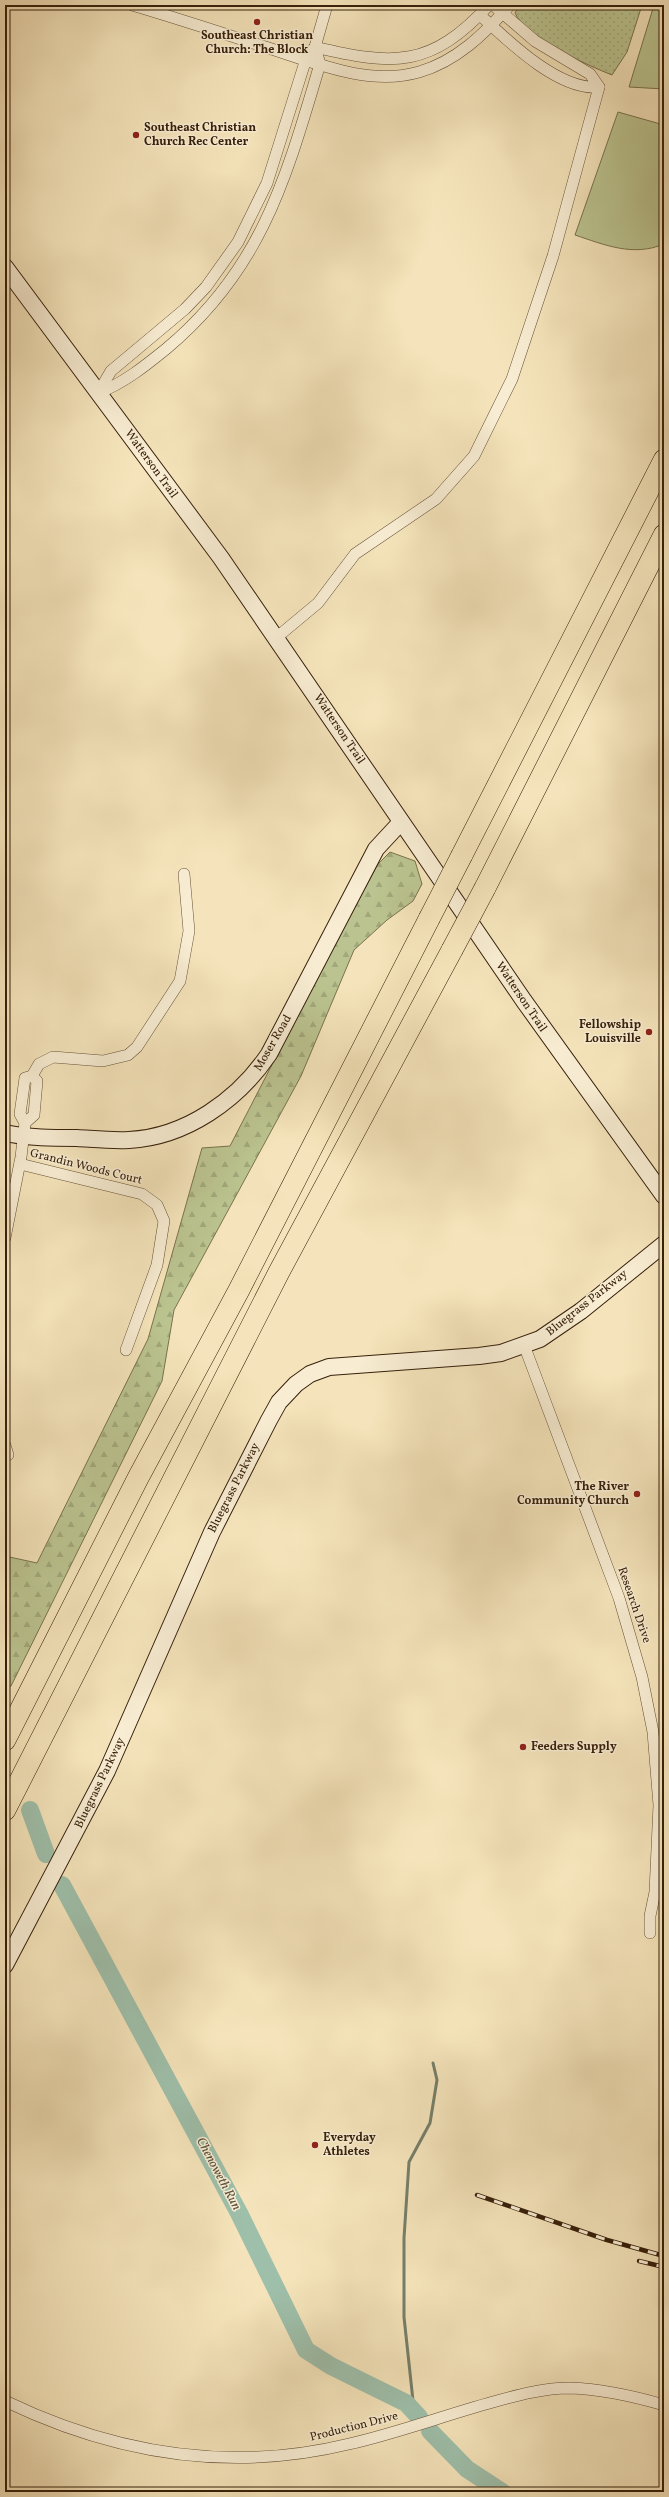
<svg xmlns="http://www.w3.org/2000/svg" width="669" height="2497" font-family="Vollkorn,serif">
	<defs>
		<pattern id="grass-dots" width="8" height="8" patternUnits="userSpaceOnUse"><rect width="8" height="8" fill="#bbc490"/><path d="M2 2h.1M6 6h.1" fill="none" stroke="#a1a87b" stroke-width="1.8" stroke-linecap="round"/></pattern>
		<pattern id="forest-firs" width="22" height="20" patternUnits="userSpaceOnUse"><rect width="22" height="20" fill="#bbc490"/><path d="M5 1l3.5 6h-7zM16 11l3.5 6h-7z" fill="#a1a87b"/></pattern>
	</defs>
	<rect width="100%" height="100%" fill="#f5e4bb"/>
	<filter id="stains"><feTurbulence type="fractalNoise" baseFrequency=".005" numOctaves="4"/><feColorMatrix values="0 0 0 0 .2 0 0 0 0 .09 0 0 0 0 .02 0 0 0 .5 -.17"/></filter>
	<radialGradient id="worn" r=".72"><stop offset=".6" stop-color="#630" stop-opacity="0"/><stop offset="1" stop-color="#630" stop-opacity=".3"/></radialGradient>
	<path fill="url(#grass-dots)" stroke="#79724e" d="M519 5H642L627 52 612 75C587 65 526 38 515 13Z"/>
	<path fill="url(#forest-firs)" stroke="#79724e" d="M390 852 415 861 422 884 413 901 387 920 354 950 301 1076 174 1310 162 1381 11 1686 5 1691V1556L37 1563 148 1339 202 1148 230 1146 337 939 378 864Z"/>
	<g fill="#bbc490" stroke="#79724e">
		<path d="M654 5H664V89L629 87Z"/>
		<path d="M618 112 664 125V244C633 257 605 245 575 235Z"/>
	</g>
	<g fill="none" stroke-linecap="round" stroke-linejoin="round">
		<path stroke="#757f6a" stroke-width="3" d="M414 2410 404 2317V2238L409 2162 430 2123 437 2080 433 2063"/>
		<g stroke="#9ebfaa" stroke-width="18">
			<path d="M30 1810 46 1854"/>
			<path d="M62 1885 239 2213 306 2350 331 2366 406 2403 419 2417"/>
			<path d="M430 2431 467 2469 502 2492"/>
		</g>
		<g stroke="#665137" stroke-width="12">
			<g id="street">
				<path d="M132 5C176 18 219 32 262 46 311 61 367 87 419 72 457 61 484 34 510 5"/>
				<path d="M480 15C508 41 559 91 599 87L590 74 535 41 493 5"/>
				<path d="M315 47C394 66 431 68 489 5"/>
				<path d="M98 393 111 371 185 309 206 287 238 242 267 183 306 59 315 47 327 5"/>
				<path d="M98 393C124 383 145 366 166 349 262 269 286 178 320 64L315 47"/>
				<path d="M276 638 318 603 355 554 436 499 474 456 512 379 553 256 599 87"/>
				<path d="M25 1123 34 1115 37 1081 32 1076"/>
				<path d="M20 1164 142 1194 157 1205 164 1221 157 1265 126 1350"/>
				<path d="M5 1238 21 1157 25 1123 20 1114 25 1078 32 1076 39 1064 53 1057 103 1061 128 1055 137 1047 180 981 189 931 184 874"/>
				<path d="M524 1345 619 1598 642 1677 653 1732 659 1805 655 1892 650 1916V1933"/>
				<path d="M5 1445 8 1455"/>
				<path d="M5 2401C115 2454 230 2473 349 2444 398 2433 445 2415 493 2402 518 2395 544 2388 570 2388 603 2389 633 2396 664 2405"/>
			</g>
		</g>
		<g stroke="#37200b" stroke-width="18">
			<g id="secondary">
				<path d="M5 267 221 558 524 1001 664 1196"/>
				<path d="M5 1133C29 1138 53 1138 77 1138 94 1139 112 1141 129 1140 186 1137 238 1100 269 1054L376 849 401 822"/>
				<path d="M5 1965 107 1771 212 1532 269 1420 279 1402 296 1384 310 1374 329 1367 479 1356 501 1353 540 1339 581 1311 664 1244"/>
			</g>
		</g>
		<g stroke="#37200b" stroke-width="22">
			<g id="highway">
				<path d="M462 855 664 460"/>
				<path d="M485 888 664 535"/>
				<path d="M5 1740 138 1478 239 1290 429 919"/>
				<path d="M5 1810 279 1272 452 950"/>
			</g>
		</g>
		<use href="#street" stroke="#f8edd3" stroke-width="11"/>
		<use href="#secondary" stroke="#f8edd3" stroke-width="16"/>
		<use href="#highway" stroke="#f5e4bb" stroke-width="21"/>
		<g stroke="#37200b" stroke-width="4.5">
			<g id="rail">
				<path d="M477 2195 607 2240 664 2256"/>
				<path d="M639 2261 664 2267"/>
			</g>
		</g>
		<use href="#rail" stroke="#f8edd3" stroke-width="3" stroke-dasharray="9" stroke-linecap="butt"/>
		<g stroke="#37200b" stroke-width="22" stroke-linecap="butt">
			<g id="highway-bridge">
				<path d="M429 919 462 855"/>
				<path d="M452 950 485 888"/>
			</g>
		</g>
		<use href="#highway-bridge" stroke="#f5e4bb" stroke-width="21"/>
	</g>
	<g fill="#8f2418" stroke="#f8edd3" stroke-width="1.5">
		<circle cx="257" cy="22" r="4"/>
		<circle cx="136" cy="135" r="4"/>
		<circle cx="649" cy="1032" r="4"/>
		<circle cx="637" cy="1494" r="4"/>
		<circle cx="523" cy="1747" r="4"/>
		<circle cx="315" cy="2145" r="4"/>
	</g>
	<g text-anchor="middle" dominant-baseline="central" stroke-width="3" stroke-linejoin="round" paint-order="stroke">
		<g font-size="12" font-weight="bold" fill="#37200b" stroke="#f8edd3" text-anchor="start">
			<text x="257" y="36" text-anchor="middle">Southeast Christian<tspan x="257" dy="14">Church: The Block</tspan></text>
			<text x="144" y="128">Southeast Christian<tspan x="144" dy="14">Church Rec Center</tspan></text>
			<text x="641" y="1025" text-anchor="end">Fellowship<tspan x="641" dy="14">Louisville</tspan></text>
			<text x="629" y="1487" text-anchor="end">The River<tspan x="629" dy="14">Community Church</tspan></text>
			<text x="531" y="1747">Feeders Supply</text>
			<text x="323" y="2138">Everyday<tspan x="323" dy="14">Athletes</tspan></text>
		</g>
		<g font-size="12" fill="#37200b" stroke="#f8edd3">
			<text transform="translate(151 464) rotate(54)">Watterson Trail</text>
			<text transform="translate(339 729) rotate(56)">Watterson Trail</text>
			<text transform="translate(521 997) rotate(56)">Watterson Trail</text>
			<text transform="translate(273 1043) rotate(-60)">Moser Road</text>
			<text transform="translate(86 1167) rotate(14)">Grandin Woods Court</text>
			<text transform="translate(587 1303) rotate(-38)">Bluegrass Parkway</text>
			<text transform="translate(234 1488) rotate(-63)">Bluegrass Parkway</text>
			<text transform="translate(634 1605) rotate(71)">Research Drive</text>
			<text transform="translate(100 1783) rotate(-64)">Bluegrass Parkway</text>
			<text transform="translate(354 2427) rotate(-14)">Production Drive</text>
		</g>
		<g font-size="13" font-style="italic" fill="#56503b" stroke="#f8edd3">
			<text transform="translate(218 2174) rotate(62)">Chenoweth Run</text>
		</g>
	</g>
	<rect width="669" height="2497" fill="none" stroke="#f5e4bb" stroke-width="20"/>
	<rect x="6" y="6" width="657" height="2485" fill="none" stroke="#37200b" stroke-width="2"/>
	<rect x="10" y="10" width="649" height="2477" fill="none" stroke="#37200b"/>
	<rect width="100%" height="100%" filter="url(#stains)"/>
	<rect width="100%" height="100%" fill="url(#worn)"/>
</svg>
